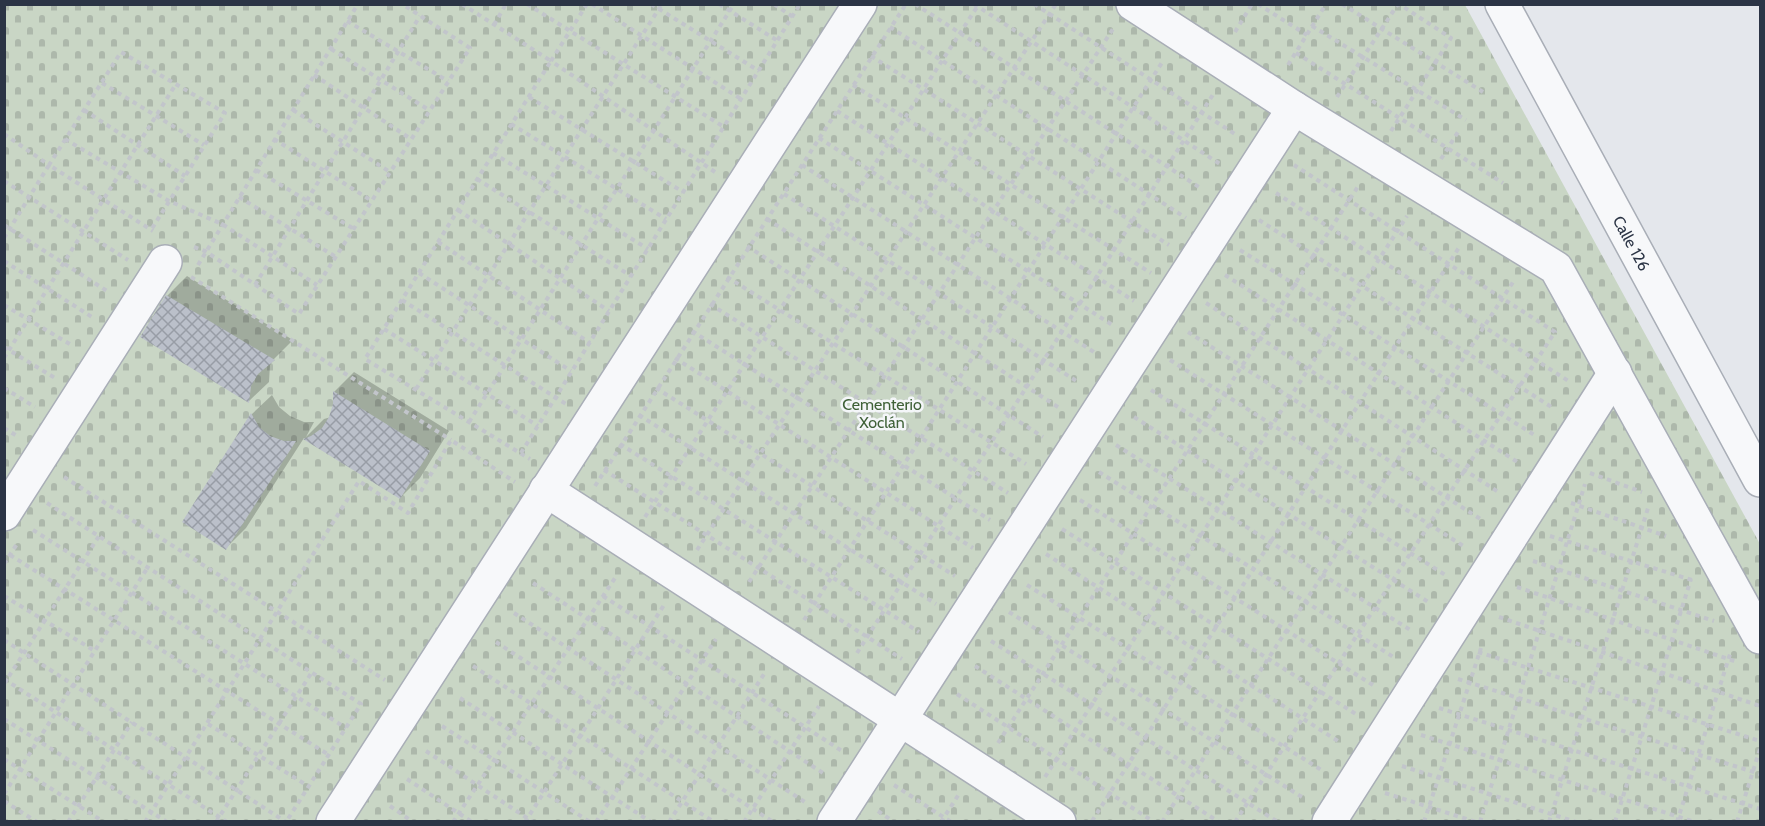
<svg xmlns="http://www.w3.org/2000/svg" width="1765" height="826" font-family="Cabin,sans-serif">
	<defs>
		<pattern id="cemetery-stones" width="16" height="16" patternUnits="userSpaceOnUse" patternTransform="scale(1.5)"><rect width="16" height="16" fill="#c9d6c5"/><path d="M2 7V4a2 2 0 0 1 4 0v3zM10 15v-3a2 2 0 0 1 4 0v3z" fill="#adb8ab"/></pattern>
		<pattern id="building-cross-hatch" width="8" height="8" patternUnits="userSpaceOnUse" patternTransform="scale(1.5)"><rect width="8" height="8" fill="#bbc0ca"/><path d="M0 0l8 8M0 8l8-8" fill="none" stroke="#989da6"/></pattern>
	</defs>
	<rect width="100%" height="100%" fill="#e4e7ec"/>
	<path fill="url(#cemetery-stones)" d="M5 5H1465L1760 544V821L5 822Z"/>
	<g fill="#0003">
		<path d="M187 276 293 340 273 360 270 365 269 382 249 401 142 337 167 296Z"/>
		<path d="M354 372 449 431 420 478 400 498 304 438 246 528 226 548 184 521 252 414 272 395 279 407 290 416 304 422H314L306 437 324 419 331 417 334 404V392Z"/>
	</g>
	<g fill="url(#building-cross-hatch)">
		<path d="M166 295 275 360 258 374 251 386 249 403 140 337Z"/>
		<path d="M333 391 430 451 400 499 303 439 311 436 322 428 329 417 333 404Z"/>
		<path d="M251 413 259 427 270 436 284 441H296L226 550 182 522Z"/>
	</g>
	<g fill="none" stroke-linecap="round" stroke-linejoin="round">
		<g stroke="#a9aeb7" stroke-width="36">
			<g id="minor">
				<path d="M1133 4 1294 108 1556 268 1760 637"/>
				<path id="s1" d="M1502 4 1760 480"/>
				<path d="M546 490 1059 822"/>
				<path d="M4 514 165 262"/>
				<path d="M333 822 860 4"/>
				<path d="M834 822 1294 108"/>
				<path d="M1329 822 1615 373"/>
			</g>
		</g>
		<g stroke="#c2c5cb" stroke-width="4" stroke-dasharray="4.5 4.5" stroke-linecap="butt">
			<path d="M462 4 551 61 365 359 530 459"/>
			<path d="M527 4 724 127"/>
			<path d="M587 4 551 61 715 172"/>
			<path d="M592 4 741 99"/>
			<path d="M651 4 759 71"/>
			<path d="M719 4 778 41"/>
			<path d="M774 4 793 17"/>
			<path d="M915 4 1202 189"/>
			<path d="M974 4 1220 164"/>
			<path d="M1034 4 1238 136"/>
			<path d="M1258 4 1307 35"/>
			<path d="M1342 4 1483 92"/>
			<path d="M347 21 448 81"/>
			<path d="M494 25 506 4"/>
			<path d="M1312 26 1466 120"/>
			<path d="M890 27 1186 218"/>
			<path d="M1235 32 1252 4"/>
			<path d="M331 49 429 110"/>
			<path d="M1296 53 1503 183"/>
			<path d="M871 56 1169 245"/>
			<path d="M1288 65 1326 4"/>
			<path d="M314 75 411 139"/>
			<path d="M102 83 204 145"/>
			<path d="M853 85 1151 273"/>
			<path d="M529 97 683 192"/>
			<path d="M1337 97 1398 4"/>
			<path d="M84 110 185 176"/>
			<path d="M293 110 390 172"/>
			<path d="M837 111 1134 301"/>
			<path d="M511 124 666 219"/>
			<path d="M1391 131 1451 38 1399 4"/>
			<path d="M4 134 49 165 121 52 225 113 151 230"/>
			<path d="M819 138 1114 326"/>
			<path d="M65 139 169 201 222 224 317 285"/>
			<path d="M274 139 372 201"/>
			<path d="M493 153 648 249"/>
			<path d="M1441 159 1458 132"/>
			<path d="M802 165 1097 354"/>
			<path d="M256 170 354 229"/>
			<path d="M477 179 631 276"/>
			<path d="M4 181 128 260"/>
			<path d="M1276 193 1570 382"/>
			<path d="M784 194 1078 382"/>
			<path d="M239 197 336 257"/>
			<path d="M458 210 609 311"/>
			<path d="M767 219 1061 409"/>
			<path d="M1259 220 1553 408"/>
			<path d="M4 225 107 291"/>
			<path d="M4 238 49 165 153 231"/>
			<path d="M438 242 590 343"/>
			<path d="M747 246 1043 437"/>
			<path d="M194 247 205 251 299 314 470 48 402 4"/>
			<path d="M1240 250 1536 436"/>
			<path d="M4 261 92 317"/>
			<path d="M198 265 358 4"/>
			<path d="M419 273 571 371"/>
			<path d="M1225 275 1519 463"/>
			<path d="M191 277 451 440"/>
			<path d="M727 277 1026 464"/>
			<path d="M255 285 420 16"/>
			<path d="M402 300 566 404"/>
			<path d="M1206 303 1500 493"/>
			<path d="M710 304 1008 493"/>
			<path d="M4 305 73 346"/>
			<path d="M384 329 538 426"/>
			<path d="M692 331 990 520"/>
			<path d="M1188 332 1482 520"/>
			<path d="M4 347 55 378"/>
			<path d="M4 358 176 84"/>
			<path d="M675 358 973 548"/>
			<path d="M1170 360 1465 547"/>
			<path d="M4 388 35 407"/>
			<path d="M656 388 955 576"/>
			<path d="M416 389 662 4"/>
			<path d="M1151 390 1447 576"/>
			<path d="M639 415 936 604"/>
			<path d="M1134 417 1430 603"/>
			<path d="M469 422 734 4"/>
			<path d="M4 428 17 436"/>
			<path d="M620 444 919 632"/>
			<path d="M1116 445 1412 631"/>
			<path d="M521 453 800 4"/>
			<path d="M604 470 902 659"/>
			<path d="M1099 472 1395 658"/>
			<path d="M1590 473 1642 492"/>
			<path d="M64 477 385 680"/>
			<path d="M595 486 906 4"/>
			<path d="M1080 500 1376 687"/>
			<path d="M47 503 361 704 286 822"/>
			<path d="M1571 503 1666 536"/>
			<path d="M645 517 979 4"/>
			<path d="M1062 529 1359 716"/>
			<path d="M33 530 346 728"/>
			<path d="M1550 536 1692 580"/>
			<path d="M697 550 1056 4"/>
			<path d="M1046 554 1341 743"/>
			<path d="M10 555 329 755"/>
			<path d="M1533 561 1714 621"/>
			<path d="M4 564 17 544"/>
			<path d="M749 582 1113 29"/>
			<path d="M533 583 826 775"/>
			<path d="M1027 585 1323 771"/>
			<path d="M1517 587 1737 662"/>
			<path d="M4 596 95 651"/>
			<path d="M603 596 842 751"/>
			<path d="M1009 612 1305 799"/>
			<path d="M514 613 808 804"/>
			<path d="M1499 617 1760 706"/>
			<path d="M804 620 1163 61"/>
			<path d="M4 640 286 822"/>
			<path d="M991 641 1278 822"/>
			<path d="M496 642 773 822"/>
			<path d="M1478 652 1760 741"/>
			<path d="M857 653 1214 93"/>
			<path d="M473 666 714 822"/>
			<path d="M975 666 1219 822"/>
			<path d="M4 679 227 822"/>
			<path d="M1458 679 1760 774"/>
			<path d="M4 684 99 536"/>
			<path d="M957 694 1154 822"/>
			<path d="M460 698 651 822"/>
			<path d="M1439 708 1760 809"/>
			<path d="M4 719 167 822"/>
			<path d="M208 724 308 786"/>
			<path d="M442 726 590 822"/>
			<path d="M1421 735 1695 822"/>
			<path d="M998 743 1359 185"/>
			<path d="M426 751 533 822"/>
			<path d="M4 759 104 822"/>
			<path d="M1402 766 1576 822"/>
			<path d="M1045 777 1407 216"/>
			<path d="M407 779 472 822"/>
			<path d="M894 785 951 822"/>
			<path d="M1385 793 1476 822"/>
			<path d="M4 794 148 567"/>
			<path d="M4 801 37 822"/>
			<path d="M390 806 413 822"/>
			<path d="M878 811 894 822"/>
			<path d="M1092 821 1460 246"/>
			<path d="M68 822 132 722"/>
			<path d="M145 822 359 481 408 513 451 440 515 482"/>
			<path d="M216 822 312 672"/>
			<path d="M453 822 617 575"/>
			<path d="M525 822 664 605"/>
			<path d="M596 822 716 639"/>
			<path d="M669 822 766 671"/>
			<path d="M744 822 819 706"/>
			<path d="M941 822 959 794"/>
			<path d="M1162 822 1515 279"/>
			<path d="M1235 822 1555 332 1294 165"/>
			<path d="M1424 822 1481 648"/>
			<path d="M1480 822 1585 484"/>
			<path d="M1549 822 1649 505"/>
			<path d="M1615 822 1691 579"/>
			<path d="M1677 822 1731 651"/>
			<path d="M1737 822 1760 749"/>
		</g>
		<use href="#minor" stroke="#f7f8fa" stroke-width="33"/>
	</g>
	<g text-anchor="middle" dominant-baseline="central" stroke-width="5" stroke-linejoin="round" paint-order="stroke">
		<g font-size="16" fill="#2b3445" stroke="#f4f6f9">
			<text stroke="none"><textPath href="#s1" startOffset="272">Calle 126</textPath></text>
		</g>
		<g font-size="16" fill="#3f6138" stroke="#f4f6f9">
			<text x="882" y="404">Cementerio<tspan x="882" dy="18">Xoclán</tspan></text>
		</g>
	</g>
	<rect width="1765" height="826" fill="none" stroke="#2b3445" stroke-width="12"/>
</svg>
